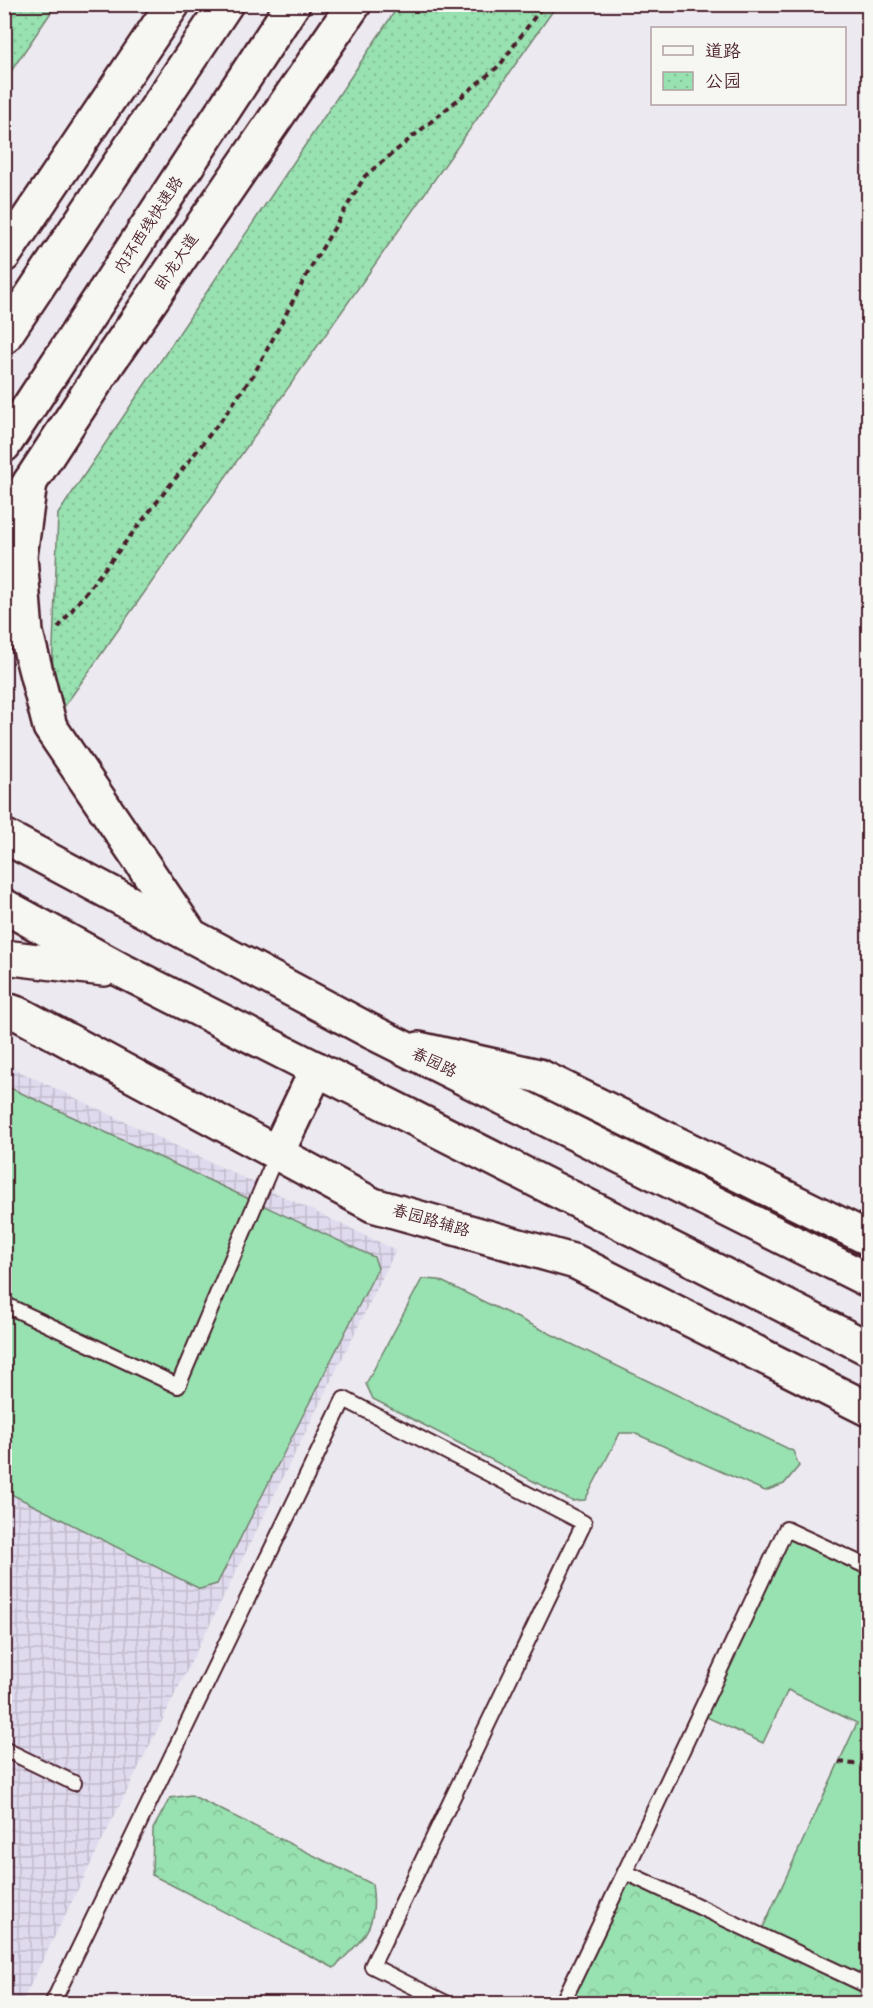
<svg xmlns="http://www.w3.org/2000/svg" width="873" height="2008" font-family="Kalam,'LXGW WenKai TC',sans-serif">
	<defs>
		<pattern id="industrial-grid" width="8" height="8" patternUnits="userSpaceOnUse" patternTransform="scale(1.5)"><rect width="8" height="8" fill="#e0daee"/><path d="M0 4h8M4 0v8" fill="none" stroke="#c2bbcc"/></pattern>
		<pattern id="forest-crowns" width="20" height="18" patternUnits="userSpaceOnUse" patternTransform="scale(1.5)"><rect width="20" height="18" fill="#98e1b0"/><path d="M2 6a3 3 0 1 1 6 0M12 15a3 3 0 1 1 6 0" fill="none" stroke="#84c198"/></pattern>
		<pattern id="park-dots" width="8" height="8" patternUnits="userSpaceOnUse" patternTransform="scale(1.5)"><rect width="8" height="8" fill="#98e1b0"/><path d="M2 2h.1M6 6h.1" fill="none" stroke="#84c198" stroke-width="1.8" stroke-linecap="round"/></pattern>
	</defs>
	<rect width="100%" height="100%" fill="#ece9f0"/>
	<filter id="ink" filterUnits="userSpaceOnUse"><feTurbulence type="fractalNoise" baseFrequency=".0167" numOctaves="2"/><feDisplacementMap in="SourceGraphic" scale="12" xChannelSelector="R" yChannelSelector="G"/><feConvolveMatrix kernelMatrix="1 2 1 2 8 2 1 2 1" color-interpolation-filters="sRGB"/></filter>
	<g filter="url(#ink)">
		<path fill="url(#industrial-grid)" d="M4 1064 396 1250 21 2004 4 2003Z"/>
		<g fill="#98e1b0" stroke="#71806e" stroke-width="1.5">
			<path d="M4 1085 374 1257 378 1268 217 1584 200 1589 5 1491Z"/>
			<path d="M422 1279 439 1280 793 1451 799 1466 784 1484 765 1491 634 1433H620L585 1500 572 1501 373 1399 366 1384Z"/>
			<path d="M786 1529 868 1567V1986L760 1934 857 1723 788 1690 763 1743 700 1714Z"/>
		</g>
		<g fill="url(#forest-crowns)" stroke="#71806e" stroke-width="1.5">
			<path d="M191 1795 372 1884C379 1929 363 1938 334 1968L152 1875 153 1829 170 1798Z"/>
			<path d="M625 1872 868 1986V2003L562 2004Z"/>
		</g>
		<g fill="url(#park-dots)" stroke="#71806e" stroke-width="1.5">
			<path d="M5 4 56 5 5 80 4 5Z"/>
			<path d="M399 5H557L50 727 58 514Z"/>
		</g>
		<g fill="none" stroke-linecap="round" stroke-linejoin="round">
			<g stroke="#4a1f2b" stroke-width="18">
				<g id="lane">
					<path d="M4 1304 178 1386 277 1153"/>
					<path d="M4 1749 74 1783"/>
					<path d="M625 1872 786 1529 868 1567"/>
					<path d="M56 2004 53 2002 344 1399 584 1523 372 1966 448 2004"/>
					<path d="M562 2004 625 1872 868 1986"/>
				</g>
			</g>
			<g stroke="#4a1f2b" stroke-width="38">
				<g id="secondary">
					<path d="M4 1009 21 1015 373 1205 576 1262 868 1409"/>
					<path d="M419 1049 539 1076 868 1238"/>
					<path d="M277 1153 317 1069"/>
				</g>
			</g>
			<g stroke="#4a1f2b" stroke-width="38">
				<g id="primary">
					<path d="M30 482 20 556 26 633 50 727 188 931"/>
					<path d="M4 836 370 1031 868 1280"/>
					<path d="M4 906 121 970 868 1348"/>
					<path d="M4 957 104 969"/>
				</g>
			</g>
			<g stroke="#4a1f2b" stroke-width="38">
				<g id="highway">
					<path d="M4 255 173 4"/>
					<path d="M4 337 226 4"/>
					<path d="M4 445 293 4"/>
					<path d="M4 522 108 363 354 4"/>
				</g>
			</g>
			<g stroke="#4a1f2b" stroke-width="4" stroke-dasharray="6 4.5" stroke-linecap="butt">
				<path d="M58 628 222 419 254 374 311 267 365 176 500 65 544 4"/>
				<path d="M839 1762 868 1766"/>
			</g>
			<use href="#lane" stroke="#f6f6f2" stroke-width="14"/>
			<use href="#secondary" stroke="#f6f6f2" stroke-width="33"/>
			<use href="#primary" stroke="#f6f6f2" stroke-width="33"/>
			<use href="#highway" stroke="#f6f6f2" stroke-width="33"/>
		</g>
	</g>
	<g text-anchor="middle" dominant-baseline="central" stroke-width="4.5" stroke-linejoin="round" paint-order="stroke">
		<g font-size="16" fill="#4a1f2b" stroke="#f6f6f2">
			<text transform="translate(149 225) rotate(-57)">内环西线快速路</text>
			<text transform="translate(177 262) rotate(-56)">卧龙大道</text>
			<text transform="translate(434 1063) rotate(26)">春园路</text>
			<text transform="translate(431 1221) rotate(16)">春园路辅路</text>
		</g>
	</g>
	<rect width="873" height="2008" fill="none" stroke="#f6f6f2" stroke-width="24"/>
	<rect x="12" y="12" width="849" height="1984" fill="none" stroke="#4a1f2b" stroke-width="2" filter="url(#ink)"/>
	<rect x="651" y="27" width="195" height="78" fill="#f6f6f2" stroke="#b1a0a2" stroke-width="1.5"/>
	<rect x="663" y="46" width="30" height="9" fill="#f6f6f2" stroke="#b1a0a2" stroke-width="1.5"/>
	<text x="705" y="57" font-size="18" fill="#4a1f2b">道路</text>
	<rect x="663" y="72" width="30" height="18" fill="url(#park-dots)" stroke="#b1a0a2" stroke-width="1.5"/>
	<text x="705" y="87" font-size="18" fill="#4a1f2b">公园</text>
</svg>
